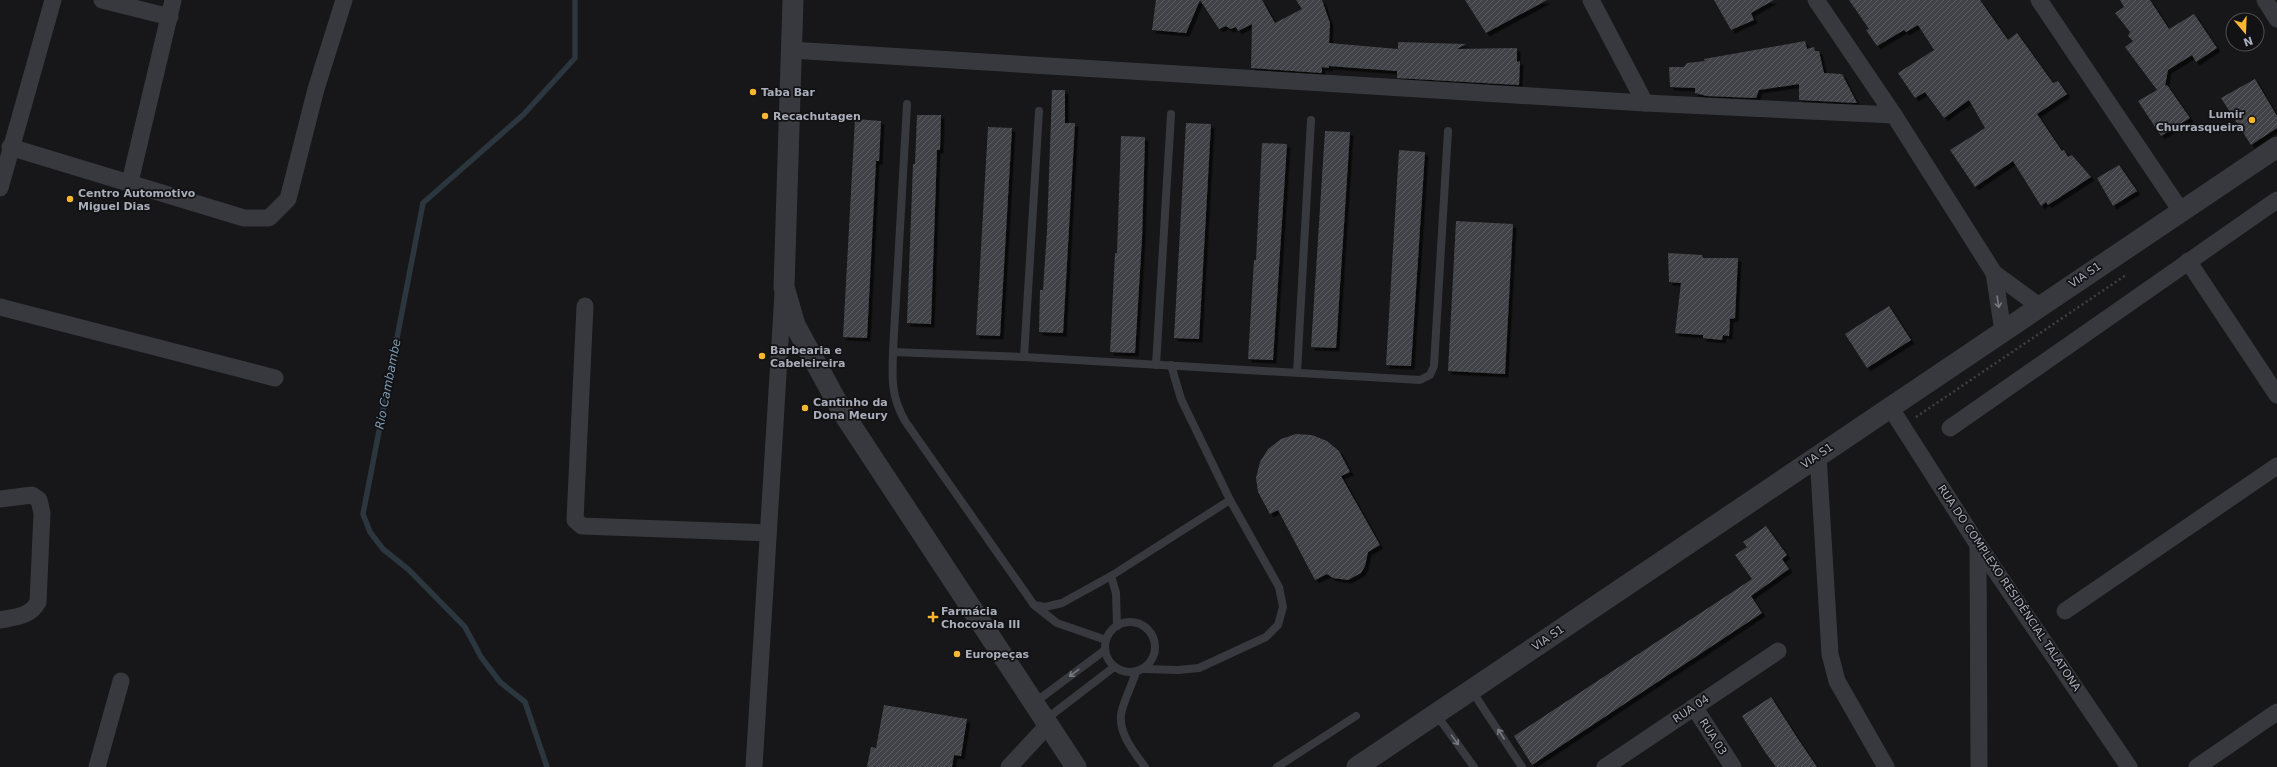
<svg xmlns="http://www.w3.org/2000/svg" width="2277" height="767" font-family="'DejaVu Sans',sans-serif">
	<defs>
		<pattern id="building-hatch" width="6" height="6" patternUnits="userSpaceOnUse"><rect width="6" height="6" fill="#414246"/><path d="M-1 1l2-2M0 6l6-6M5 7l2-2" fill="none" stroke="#5a5b5f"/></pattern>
		<filter id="shadow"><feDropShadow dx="3.5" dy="3.5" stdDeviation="0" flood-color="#0009"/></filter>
	</defs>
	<rect width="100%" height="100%" fill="#171719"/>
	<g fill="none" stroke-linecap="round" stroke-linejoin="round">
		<path stroke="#2c363e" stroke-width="5.5" d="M547 767 525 702 500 682 481 657 465 627 409 570 383 549 370 532 363 514 423 203 523 115 575 58V0"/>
	</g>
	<g fill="url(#building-hatch)" filter="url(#shadow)">
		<path d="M1156 0H1262L1275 23 1302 9 1296 0H1322L1330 23 1329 43 1398 49V42L1466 44 1457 49 1517 48V62L1520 61 1519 85 1397 78V71L1329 66V68L1322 67V73L1251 68 1252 24 1238 31 1236 27 1230 29 1226 26 1219 29 1200 0 1186 33 1152 30Z"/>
		<path d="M1465 0H1547L1486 33Z"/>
		<path d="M1714 0H1774L1751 13 1754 20 1731 30Z"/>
		<path d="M1849 0H1980L2008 40 2017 33 2053 83 2058 81 2067 94 2037 114 2062 151 2064 150 2068 157 2072 155 2091 177 2048 205 2046 202 2041 206 2013 161 1975 187 1950 150 1985 128 1969 100 1944 118 1925 92 1915 98 1898 73 1934 50 1918 25 1906 32 1904 30 1877 46 1866 30 1869 29Z"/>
		<path d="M2120 0H2150L2169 29 2194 14 2217 48 2196 62 2192 55 2168 70 2165 86 2167 85 2190 118 2161 136 2138 101 2157 90 2125 47 2133 41 2128 36 2130 32 2115 13 2124 7Z"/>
		<path d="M1805 41 1807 49 1814 47 1815 51H1819L1824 73 1842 74 1857 103 1799 100V84L1759 90 1756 98 1707 96 1695 93V88L1670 87 1669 67H1684L1687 63 1705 61 1704 59Z"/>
		<path d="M2255 79 2277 116V128L2251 145 2221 98Z"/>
		<path d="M1052 90H1065V123H1075L1063 333 1039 332 1040 290H1043L1047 231Z"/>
		<path d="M917 115H941L940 150H937L931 324 907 323 913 164H915Z"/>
		<path d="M855 119 881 121 879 161H876L867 338 843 337Z"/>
		<path d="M1186 123 1211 124 1199 339 1174 338Z"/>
		<path d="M988 127 1012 128 1000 336 976 335Z"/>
		<path d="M1325 131 1350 132 1336 348 1311 347Z"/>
		<path d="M1121 136 1145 137 1142 238 1135 353 1110 352 1115 253H1117Z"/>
		<path d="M1262 143 1287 144 1273 360 1248 359 1254 260H1256Z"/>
		<path d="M1399 150 1425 152 1411 366 1386 365Z"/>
		<path d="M2119 165 2137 191 2113 206 2097 178Z"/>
		<path d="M1456 221 1513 224 1505 374 1448 371Z"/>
		<path d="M1668 253 1702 255 1703 258H1738L1735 318 1730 319 1729 336 1723 335 1722 340 1703 338V335L1675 333 1681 283 1669 282Z"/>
		<path d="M1889 306 1911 340 1867 368 1845 334Z"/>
		<path d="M1296 434 1312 435 1327 441 1339 451 1350 472 1341 476 1380 545 1368 552 1365 566 1361 573 1348 580 1333 578 1327 574 1315 580 1278 510 1270 514 1258 492 1256 478 1260 462 1268 449 1281 439Z"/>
		<path d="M1766 526 1787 555 1782 559 1789 569 1751 596 1762 613 1532 765 1514 736 1752 579 1735 555 1747 547 1743 542Z"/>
		<path d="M1771 697 1798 739 1817 767H1776L1765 752 1742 716Z"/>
		<path d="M884 705 967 719 961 756 954 755 952 767H867L871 747 876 748Z"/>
	</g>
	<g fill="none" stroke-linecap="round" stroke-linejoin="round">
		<path stroke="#3e4045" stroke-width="2.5" stroke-dasharray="2 3" stroke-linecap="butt" d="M1916 417 2126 275"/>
		<g stroke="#38393e" stroke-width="8">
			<path d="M907 104 893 352 1024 357 1420 380 1430 375 1434 366 1448 131"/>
			<path d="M893 352C892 380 891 396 905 421L1034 605 1045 607 1062 603 1111 576 1230 500"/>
			<path d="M1024 357 1039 111"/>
			<path d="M1156 365 1171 114"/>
			<path d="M1297 372 1311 120"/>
			<path d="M1111 576 1116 593 1117 626"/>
			<path d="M1034 605 1057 623 1106 640"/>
			<circle cx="1130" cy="647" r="25"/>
			<path d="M1144 669 1178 670 1199 668 1266 637 1278 625 1283 607 1279 587 1230 500 1181 399 1171 365"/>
			<path d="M1136 672C1132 685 1125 698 1122 710 1116 731 1134 752 1145 767"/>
			<path d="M1472 691 1522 767"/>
			<path d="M1034 703 1105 650"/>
			<path d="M1436 714 1474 767"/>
			<path d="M1045 720 1114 667"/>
			<path d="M1277 767 1356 716"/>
		</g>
		<g stroke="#38393e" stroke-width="17">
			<path d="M102 0 170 17"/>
			<path d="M1591 0 1645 103"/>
			<path d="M1816 0 1894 115 1994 273 2039 306"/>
			<path d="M2039 0 2181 211"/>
			<path d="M2265 0 2277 19"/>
			<path d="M791 50 1645 103 1894 115"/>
			<path d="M10 147 244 218H269L288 199 316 89 344 0"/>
			<path d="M130 182 173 0"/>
			<path d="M0 188 53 0"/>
			<path d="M2188 261 2277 395"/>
			<path d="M1994 273 2003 331"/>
			<path d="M585 306 575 520 582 526 768 533"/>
			<path d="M0 307 275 378"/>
			<path d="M1890 407 1978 545 2129 767"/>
			<path d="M1950 428 2277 200"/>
			<path d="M1818 455 1830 654 1837 681 1886 767"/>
			<path d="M0 499 32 495 39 500 42 513 38 602C30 617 15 617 0 620"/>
			<path d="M1978 545 1979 767"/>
			<path d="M2065 611 2277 466"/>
			<path d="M1694 707 1733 767"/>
			<path d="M97 767 121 681"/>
			<path d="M754 767 783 293"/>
			<path d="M1009 767 1048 725"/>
			<path d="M1605 767 1778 651"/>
			<path d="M2197 767 2277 712"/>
		</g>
		<g stroke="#38393e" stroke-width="21">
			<path d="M793 0 784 287 795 325 843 413 1076 767"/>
			<path d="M1357 767 2277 147"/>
		</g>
	</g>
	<defs><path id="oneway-shaft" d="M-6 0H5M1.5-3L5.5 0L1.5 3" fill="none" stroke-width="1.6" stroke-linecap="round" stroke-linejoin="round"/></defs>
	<g stroke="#767982">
		<use href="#oneway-shaft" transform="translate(1998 302) rotate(81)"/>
		<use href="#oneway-shaft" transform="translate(1074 673) rotate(143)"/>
		<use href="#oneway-shaft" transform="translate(1501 734) rotate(-123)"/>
		<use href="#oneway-shaft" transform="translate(1455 740) rotate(54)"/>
	</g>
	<g fill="#f9b72f" stroke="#121214" stroke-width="1.5">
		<circle cx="753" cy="92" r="4"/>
		<circle cx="765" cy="116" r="4"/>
		<circle cx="2252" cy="120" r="4"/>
		<circle cx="70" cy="199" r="4"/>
		<circle cx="762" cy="356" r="4"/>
		<circle cx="805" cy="408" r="4"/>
		<path d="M931 611h4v4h4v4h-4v4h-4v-4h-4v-4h4z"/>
		<circle cx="957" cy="654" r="4"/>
	</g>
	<g text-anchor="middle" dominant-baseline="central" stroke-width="3.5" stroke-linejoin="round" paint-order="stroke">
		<g font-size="11" font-weight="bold" fill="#a8adb9" stroke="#121214" text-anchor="start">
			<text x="761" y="92">Taba Bar</text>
			<text x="2244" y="114" text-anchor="end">Lumir<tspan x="2244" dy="13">Churrasqueira</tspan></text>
			<text x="773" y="116">Recachutagen</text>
			<text x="78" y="193">Centro Automotivo<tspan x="78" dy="13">Miguel Dias</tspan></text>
			<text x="770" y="350">Barbearia e<tspan x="770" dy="13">Cabeleireira</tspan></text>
			<text x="813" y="402">Cantinho da<tspan x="813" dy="13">Dona Meury</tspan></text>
			<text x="941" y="611">Farmácia<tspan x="941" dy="13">Chocovala III</tspan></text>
			<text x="965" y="654">Europeças</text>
		</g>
		<g font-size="11" fill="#a8adb9" stroke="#121214">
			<text transform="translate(2085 275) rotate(-34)">VIA S1</text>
			<text transform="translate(1817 456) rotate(-34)">VIA S1</text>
			<text transform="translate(2009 588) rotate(56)">RUA DO COMPLEXO RESIDÊNCIAL TALATONA</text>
			<text transform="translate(1548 638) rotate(-34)">VIA S1</text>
			<text transform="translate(1691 709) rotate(-34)">RUA 04</text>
			<text transform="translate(1713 737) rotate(57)">RUA 03</text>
		</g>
		<g font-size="12" font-style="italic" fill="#7e9bb5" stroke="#121214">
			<text transform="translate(388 384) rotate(-79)">Rio Cambambe</text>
		</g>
	</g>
	<g transform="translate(2245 32) rotate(161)"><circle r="19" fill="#121214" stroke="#4e5056"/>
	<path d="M0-3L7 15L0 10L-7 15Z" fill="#f9b72f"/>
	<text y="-6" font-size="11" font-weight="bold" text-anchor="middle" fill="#a8adb9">N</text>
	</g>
</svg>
